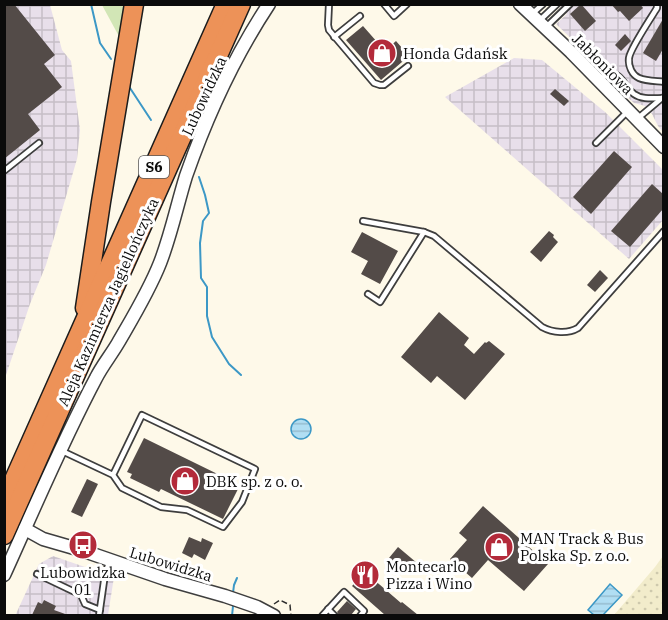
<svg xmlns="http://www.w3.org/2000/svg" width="668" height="620" font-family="'IBM Plex Serif',serif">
	<defs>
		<pattern id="industrial-grid" width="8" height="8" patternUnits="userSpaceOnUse" patternTransform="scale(1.5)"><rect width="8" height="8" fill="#e8dfea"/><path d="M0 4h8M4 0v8" fill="none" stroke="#c6bec7"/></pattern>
		<pattern id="farmland-dots" width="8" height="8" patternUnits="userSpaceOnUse" patternTransform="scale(1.5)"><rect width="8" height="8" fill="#f2eccb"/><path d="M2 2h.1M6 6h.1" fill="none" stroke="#cec9ad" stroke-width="1.8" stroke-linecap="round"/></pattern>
		<pattern id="water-rules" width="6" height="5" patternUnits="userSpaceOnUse" patternTransform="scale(1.5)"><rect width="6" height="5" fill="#b1def3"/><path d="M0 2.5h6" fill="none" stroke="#97bdcf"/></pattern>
	</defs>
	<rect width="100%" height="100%" fill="#fef9e9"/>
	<g fill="url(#industrial-grid)">
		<path d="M5 5H50L62 50 71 61 80 130 77 159 46 265 30 304 5 378Z"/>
		<path d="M559 5H663V132L658 126 652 114 645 106 634 103 614 85 605 71 556 24 567 14Z"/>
		<path d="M514 58 542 60 605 112 663 170V220L629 259 445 97Z"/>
		<path d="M53 556 114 577 108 615 15 616 39 564Z"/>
	</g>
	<path fill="url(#farmland-dots)" d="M663 556V615H614L655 567Z"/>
	<path fill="#d2e6b6" d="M102 5H127L121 40Z"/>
	<g fill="url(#water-rules)" stroke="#3c98c6" stroke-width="1.5">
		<circle cx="301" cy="429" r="10"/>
		<path d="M610 584 622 595 603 615H594L588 610Z"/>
	</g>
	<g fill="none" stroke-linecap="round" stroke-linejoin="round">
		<g stroke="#3c98c6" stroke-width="2">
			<path d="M91 4 100 43 111 59"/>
			<path d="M128 85 151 120"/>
			<path d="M199 177 205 195 209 213 203 221 200 243 201 278 207 287V316L212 337 229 364 241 375"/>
			<path d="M233 593 234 585 237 578"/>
			<path d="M232 616 233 606"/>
		</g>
	</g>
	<g fill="#534b48">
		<path d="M4 4H14L55 55 44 64 62 87 28 114 40 130 4 159Z"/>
		<path d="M581 4 596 21 585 31 570 14Z"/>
		<path d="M611 4H640L643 8 629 21 620 11 618 12Z"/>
		<path d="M663 19V49L656 61 643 53Z"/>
		<path d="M363 26 385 51 396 41 409 56 381 80 346 40Z"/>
		<path d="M625 34 631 41 621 51 615 45Z"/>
		<path d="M555 89 569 101 564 106 550 94Z"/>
		<path d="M614 151 632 167 591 214 573 197Z"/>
		<path d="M652 184 663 194V209L630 247 611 231Z"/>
		<path d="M549 231 554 235 553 237 558 242 541 262 530 252Z"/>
		<path d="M362 232 398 251 380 284 361 274 368 261 351 252Z"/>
		<path d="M600 270 608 278 595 292 587 285Z"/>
		<path d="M439 312 469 338 464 345 474 354 485 342 486 343 489 341 505 354 465 400 437 376 431 383 401 357Z"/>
		<path d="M144 438 240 485 223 519 161 489 159 492 130 478 132 474 127 472Z"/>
		<path d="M87 479 98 484 82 517 71 512Z"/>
		<path d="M483 506 548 564 524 591 488 560 472 578 450 559 467 540 459 533Z"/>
		<path d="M189 537 201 542 202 538 213 543 205 560 194 554 192 558 182 553Z"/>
		<path d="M398 547 417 563 407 574 389 558Z"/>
		<path d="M365 572 401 603 402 602 418 615H385L352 586Z"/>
		<path d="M44 600 56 606 54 610 68 615H32L38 602 42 604Z"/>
		<path d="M347 601 356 609 351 615H339L337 612Z"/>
	</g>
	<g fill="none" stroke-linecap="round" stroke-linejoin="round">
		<g stroke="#3e3e3e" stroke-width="8">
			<g id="service">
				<path d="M329 4 328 25 329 30 374 83 380 85H384L408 66"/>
				<path d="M384 4 394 16 407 4"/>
				<path d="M657 4V8C651 18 630 49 629 58 628 66 632 75 639 78 646 81 656 81 664 82"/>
				<path d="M533 13 543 4"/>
				<path d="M539 21 557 4"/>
				<path d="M546 27 570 4"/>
				<path d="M334 37 360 16"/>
				<path d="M599 80C621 64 620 83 634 94 642 100 654 98 664 98"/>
				<path d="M637 119 662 98"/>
				<path d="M596 143 627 112"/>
				<path d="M4 171 39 143"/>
				<path d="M363 221 424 232 434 236 542 327C553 333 568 334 578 328L664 231"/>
				<path d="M368 294 380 302 424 232"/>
				<path d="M62 451 113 475 122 488 161 507 187 510 223 527 242 502 255 469 142 415 113 475"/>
				<path d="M37 574 81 595 85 604 100 610"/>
				<path d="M328 609 335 616"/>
				<path d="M99 616 105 574 110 560"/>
				<path d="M322 616 344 592 364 611 360 616"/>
			</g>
		</g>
		<g stroke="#3e3e3e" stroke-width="15">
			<g id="tertiary">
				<path d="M520 4 571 52 664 147"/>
				<path d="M25 529 43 539 81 550 165 579 225 596 257 607 274 616"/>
				<path d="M4 575C34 509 62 442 96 378 102 366 111 355 118 343 133 317 149 291 160 263 171 235 177 205 186 176 207 116 234 57 269 4"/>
			</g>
		</g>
		<g stroke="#1c1c1c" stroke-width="21">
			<g id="motorway">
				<path d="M85 308 101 202 134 4"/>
				<path d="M4 502 226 4"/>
				<path d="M4 535 241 4"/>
			</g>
		</g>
		<path stroke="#2d2d2d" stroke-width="1.5" stroke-dasharray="6 3" stroke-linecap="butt" d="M274 604 280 600 290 605 291 616"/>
		<use href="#service" stroke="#fff" stroke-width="4.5"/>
		<use href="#tertiary" stroke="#fff" stroke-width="12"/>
		<use href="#motorway" stroke="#ed9258" stroke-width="18"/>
	</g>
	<defs>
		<g id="shop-disc" transform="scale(1.5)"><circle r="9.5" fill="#b32a3a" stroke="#fff"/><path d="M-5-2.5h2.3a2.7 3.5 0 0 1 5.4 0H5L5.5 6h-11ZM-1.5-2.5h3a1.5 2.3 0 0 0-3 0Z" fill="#fff"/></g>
		<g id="bus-disc" transform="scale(1.5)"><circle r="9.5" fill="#b32a3a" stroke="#fff"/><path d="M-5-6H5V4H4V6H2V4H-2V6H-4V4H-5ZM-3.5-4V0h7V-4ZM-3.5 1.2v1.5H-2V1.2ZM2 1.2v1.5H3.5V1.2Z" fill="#fff"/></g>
		<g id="restaurant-disc" transform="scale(1.5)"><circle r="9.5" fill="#b32a3a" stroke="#fff"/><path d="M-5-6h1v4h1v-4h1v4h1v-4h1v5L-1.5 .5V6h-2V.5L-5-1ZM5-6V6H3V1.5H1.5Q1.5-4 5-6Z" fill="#fff"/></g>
	</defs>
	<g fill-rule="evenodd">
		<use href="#shop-disc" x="382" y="53"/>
		<use href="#shop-disc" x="185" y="481"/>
		<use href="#bus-disc" x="83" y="545"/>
		<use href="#shop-disc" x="499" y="547"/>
		<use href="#restaurant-disc" x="365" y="575"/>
	</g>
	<g text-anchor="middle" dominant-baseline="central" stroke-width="6" stroke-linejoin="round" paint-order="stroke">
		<rect fill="#fff" stroke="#545454" stroke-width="1.5" x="139" y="156" width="30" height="22" rx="4.5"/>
		<g font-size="14" font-weight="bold" fill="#0b0b0b">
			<text x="154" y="167">S6</text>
		</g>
		<g font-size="15" fill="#0b0b0b" stroke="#fff" text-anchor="start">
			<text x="403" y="53">Honda Gdańsk</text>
			<text x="206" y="481">DBK sp. z o. o.</text>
			<text x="520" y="538">MAN Track &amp; Bus<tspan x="520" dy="17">Polska Sp. z o.o.</tspan></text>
			<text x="386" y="566">Montecarlo<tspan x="386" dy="17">Pizza i Wino</tspan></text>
			<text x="83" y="572" text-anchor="middle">Lubowidzka<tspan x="83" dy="17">01</tspan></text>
		</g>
		<g font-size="15" fill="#0b0b0b" stroke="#fff">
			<text transform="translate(603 64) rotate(45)">Jabłoniowa</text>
			<text transform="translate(204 96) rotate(-65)">Lubowidzka</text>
			<text transform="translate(108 302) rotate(-66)">Aleja Kazimierza Jagiellończyka</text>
			<text transform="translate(171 564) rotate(17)">Lubowidzka</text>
		</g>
	</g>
	<rect width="668" height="620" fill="none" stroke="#0b0b0b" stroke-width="12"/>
</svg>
